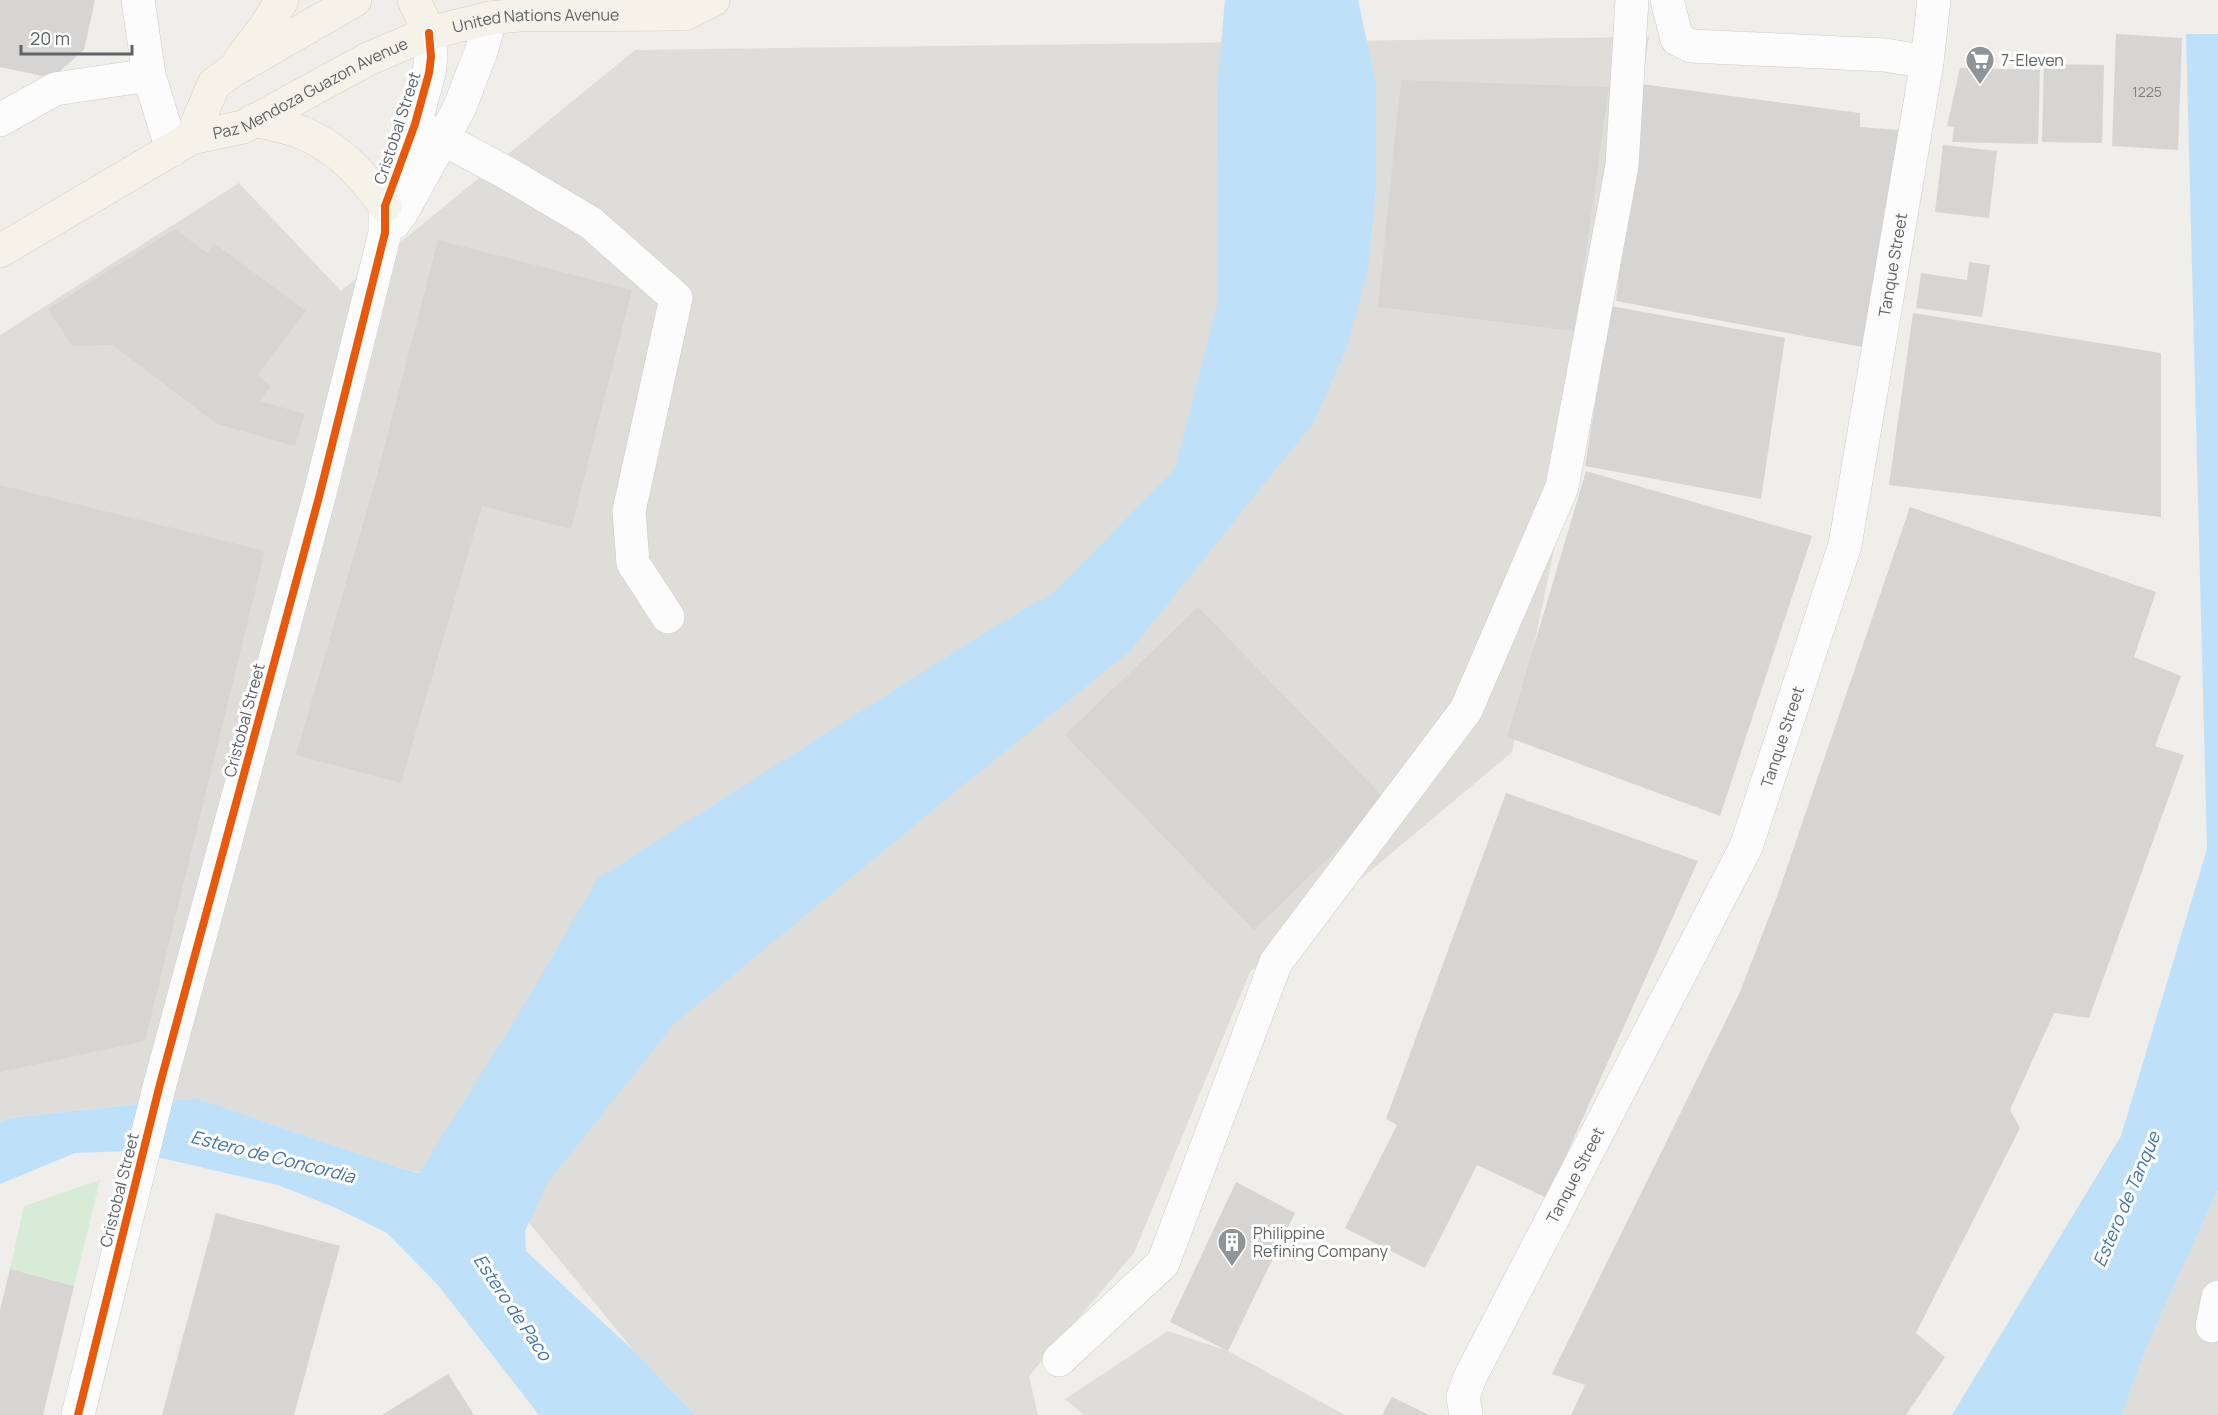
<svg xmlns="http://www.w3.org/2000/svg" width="2218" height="1415" font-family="Manrope,sans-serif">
	<rect width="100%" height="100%" fill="#efeeea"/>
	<g fill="#dfddda">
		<path d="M1649 37 1610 279 1512 752 1250 972 1134 1253 1029 1376 1038 1415H695L634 1351 504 1192 400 1168 196 1098 16 1117 0 1122V335L239 183 341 291 635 50Z"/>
		<path d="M2218 1190V1415H2122L2145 1350Z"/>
		<path d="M1168 1331 1228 1351 1345 1415H1084L1065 1399Z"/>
	</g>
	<path fill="#d8ebd6" d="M100 1180 74 1286 10 1269 24 1206Z"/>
	<g fill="#bfe0f9">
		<path d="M1225 0H1358L1376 84V183L1368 271 1346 350 1313 423 1130 651 956 791 674 1024 548 1182 525 1231 526 1251 634 1351 695 1415H539L438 1285 387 1233 336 1208 278 1185 131 1151 75 1153 0 1184V1122L16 1117 196 1098 400 1168 419 1173 523 1007 597 879 989 630 1054 592 1175 469 1218 302 1217 91Z"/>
		<path d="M2186 34H2218V1190L2145 1350 2122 1415H1952L2121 1136 2207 849Z"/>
	</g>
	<g fill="#d6d5d3">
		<path d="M0 0H95L84 50 52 78 0 67Z"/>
		<path d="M2116 34 2182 38 2178 150 2112 146Z"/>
		<path d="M2044 64 2104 65 2102 143 2042 142Z"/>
		<path d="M1960 68 2040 70 2038 144 1952 142 1954 127 1947 126Z"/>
		<path d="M1401 80 1609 87 1575 331 1378 307Z"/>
		<path d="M1641 84 1860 113V127L1900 130 1862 347 1616 301Z"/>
		<path d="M1943 145 1997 151 1989 218 1935 212Z"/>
		<path d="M175 229 207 253 214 243 306 311 258 375 271 386 260 401 305 414 295 446 217 424 113 345 72 346 48 309Z"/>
		<path d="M438 240 632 290 571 529 482 506 401 783 296 755 376 479Z"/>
		<path d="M1969 262 1990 265 1982 317 1916 308 1921 273 1967 280Z"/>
		<path d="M1611 306 1785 338 1761 499 1585 466Z"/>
		<path d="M1913 313 2161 353V517L1889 485Z"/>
		<path d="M1586 471 1812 536 1720 816 1507 737Z"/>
		<path d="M0 485 265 551 145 1041 0 1072Z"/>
		<path d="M1910 507 2156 592 2134 657 2181 676 2155 746 2184 755 2089 1018 2054 1013 2010 1110 2020 1128 1916 1333 1945 1357 1906 1415H1571L1585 1385 1552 1374 1740 992 1779 891Z"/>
		<path d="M1198 607 1387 801 1254 930 1065 735Z"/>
		<path d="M1506 793 1698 861 1547 1198 1477 1165 1425 1268 1345 1228 1397 1125 1386 1119Z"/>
		<path d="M1236 1182 1295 1213 1228 1351 1170 1322Z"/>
		<path d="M216 1213 340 1246 294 1415H162Z"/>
		<path d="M10 1269 74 1286 43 1415H0V1310Z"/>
		<path d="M448 1374 474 1415H382Z"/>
		<path d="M1392 1397 1429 1415H1382Z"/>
	</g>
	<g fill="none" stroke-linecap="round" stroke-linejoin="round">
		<g stroke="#cbcccc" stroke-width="34">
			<g id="minor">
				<path d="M138 0 149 75 172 150"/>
				<path d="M1667 0 1677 39 1691 46 1885 55 1927 62"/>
				<path d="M0 120 55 89 149 75"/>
				<path d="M415 124 503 171 591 223 676 298 629 511 633 563 668 617"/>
				<path d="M394 223 402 212 459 109 482 49 490 18"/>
				<path d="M2212 1326 2218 1297"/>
				<path d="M1059 1360 1163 1263 1276 962 1466 710 1562 487 1622 166 1632 0"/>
				<path d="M78 1415 160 1084 319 497 385 233V206L415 124 429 73 431 57 429 33"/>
				<path id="s1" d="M1466 1415 1463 1397 1470 1377 1746 847 1845 545 1927 62 1934 0"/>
			</g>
		</g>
		<g stroke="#d7ceb8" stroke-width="34">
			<g id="major">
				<path d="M414 0 429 33"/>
				<path d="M240 60 265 27 282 0"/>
				<path d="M254 120C270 124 288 127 303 133 340 149 363 175 385 206"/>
				<path d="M191 138 214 84 230 72 355 0"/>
				<path id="s2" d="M0 251 191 138 243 127 368 59 429 33 490 18 520 15 685 14 713 0"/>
			</g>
		</g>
		<use href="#minor" stroke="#fdfcfc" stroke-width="33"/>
		<use href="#major" stroke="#f4f2e9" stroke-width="33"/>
		<g stroke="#fff" stroke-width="11">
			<path id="cycleway" d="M78 1415 160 1084 319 497 385 233V206L415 124 429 73 431 57 429 33"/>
		</g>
		<use href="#cycleway" stroke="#e8590c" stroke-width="8"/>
	</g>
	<defs>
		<g id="supermarket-pin" transform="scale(1.5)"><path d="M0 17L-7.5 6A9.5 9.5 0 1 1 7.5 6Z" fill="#919496" stroke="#fff"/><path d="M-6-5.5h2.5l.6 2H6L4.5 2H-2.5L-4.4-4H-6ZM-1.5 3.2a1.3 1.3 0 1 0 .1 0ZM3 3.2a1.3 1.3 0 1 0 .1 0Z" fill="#fff"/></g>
		<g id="building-pin" transform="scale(1.5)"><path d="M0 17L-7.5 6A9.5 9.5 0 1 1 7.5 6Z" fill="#919496" stroke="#fff"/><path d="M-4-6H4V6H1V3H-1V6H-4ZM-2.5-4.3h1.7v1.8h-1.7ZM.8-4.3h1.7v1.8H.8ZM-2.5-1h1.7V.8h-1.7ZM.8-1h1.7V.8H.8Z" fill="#fff"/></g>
	</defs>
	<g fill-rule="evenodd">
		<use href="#supermarket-pin" x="1980" y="60"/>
		<use href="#building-pin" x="1232" y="1242"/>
	</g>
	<g text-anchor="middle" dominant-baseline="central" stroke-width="6" stroke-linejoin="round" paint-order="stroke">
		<g font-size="14" fill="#7e8184">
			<text x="2147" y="91">1225</text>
		</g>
		<g font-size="16" fill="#5f6368" stroke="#fff">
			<text stroke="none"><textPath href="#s2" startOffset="592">United Nations Avenue</textPath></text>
			<text stroke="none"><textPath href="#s2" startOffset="352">Paz Mendoza Guazon Avenue</textPath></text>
			<text transform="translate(397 128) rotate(-72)">Cristobal Street</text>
			<text stroke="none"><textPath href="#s1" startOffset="1239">Tanque Street</textPath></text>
			<text transform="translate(244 720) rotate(-75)">Cristobal Street</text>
			<text stroke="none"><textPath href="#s1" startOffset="753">Tanque Street</textPath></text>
			<text stroke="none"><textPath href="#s1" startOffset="267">Tanque Street</textPath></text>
			<text transform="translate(119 1190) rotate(-76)">Cristobal Street</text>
		</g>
		<g font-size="16" fill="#5f6368" stroke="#fff" text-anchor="start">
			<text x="2001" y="60">7-Eleven</text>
			<text x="1253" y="1233">Philippine<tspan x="1253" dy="18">Refining Company</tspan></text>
		</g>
		<g font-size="18" font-style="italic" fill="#4174aa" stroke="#fff">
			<text transform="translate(273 1156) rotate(14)">Estero de Concordia</text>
			<text transform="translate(2126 1199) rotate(-67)">Estero de Tanque</text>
			<text transform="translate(513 1307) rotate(56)">Estero de Paco</text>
		</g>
	</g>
	<path d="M21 45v9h111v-9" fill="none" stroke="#5f6368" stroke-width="3"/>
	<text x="30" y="45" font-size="18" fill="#5f6368" stroke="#ffffff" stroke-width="4.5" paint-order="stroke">20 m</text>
</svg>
